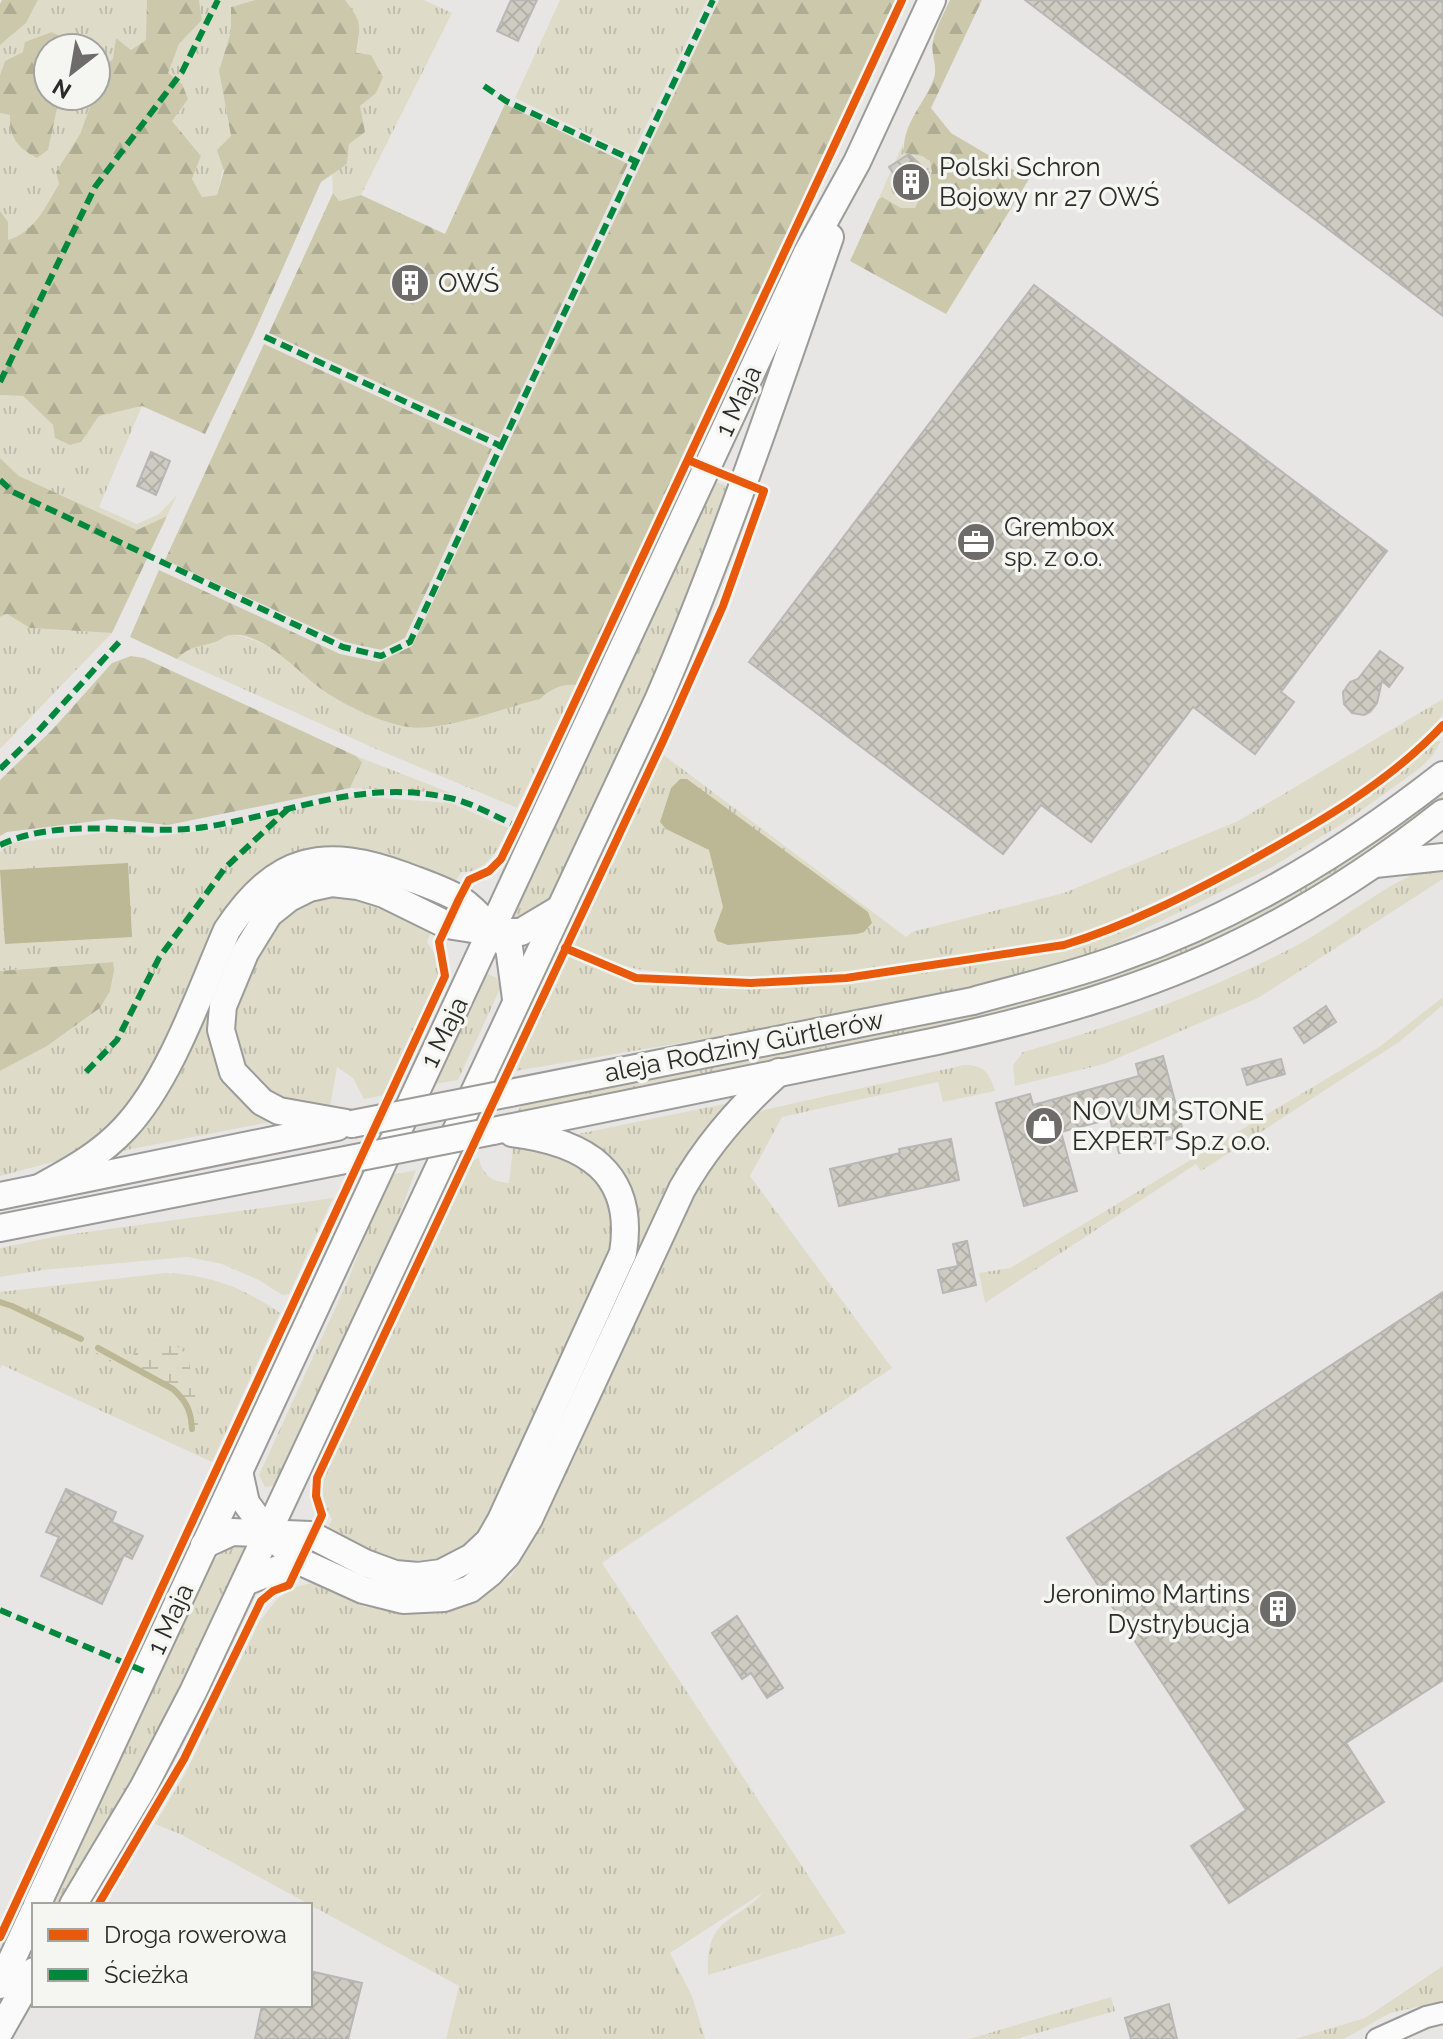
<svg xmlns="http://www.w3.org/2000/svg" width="1443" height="2039" font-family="Raleway,sans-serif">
	<defs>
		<pattern id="grass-tufts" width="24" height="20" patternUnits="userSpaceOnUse" patternTransform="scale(2)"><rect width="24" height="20" fill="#dedcc8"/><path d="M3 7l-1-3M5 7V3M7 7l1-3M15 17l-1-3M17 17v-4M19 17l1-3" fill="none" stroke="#bfbdac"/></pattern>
		<pattern id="forest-firs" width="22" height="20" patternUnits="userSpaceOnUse" patternTransform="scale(2)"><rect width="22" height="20" fill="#ccc8ac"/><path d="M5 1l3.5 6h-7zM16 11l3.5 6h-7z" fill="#afac94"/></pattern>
		<pattern id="wetland-marsh" width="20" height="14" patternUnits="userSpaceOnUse" patternTransform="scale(2)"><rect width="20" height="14" fill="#dedcc8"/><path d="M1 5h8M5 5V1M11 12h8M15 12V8" fill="none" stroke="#bfbdac"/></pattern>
		<pattern id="building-cross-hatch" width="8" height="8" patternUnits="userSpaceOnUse" patternTransform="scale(2)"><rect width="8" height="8" fill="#ceccc2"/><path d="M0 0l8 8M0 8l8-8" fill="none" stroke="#b1afa7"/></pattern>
	</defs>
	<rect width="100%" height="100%" fill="#e7e6e4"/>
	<g fill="url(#grass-tufts)">
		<path d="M38 0H147V40L131 50 116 38 113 58 102 73 96 89V48H82L69 41 23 52 5 61 0 75V45L26 23Z"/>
		<path d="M199 0H255L231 7V31L219 71 231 136 217 195 202 197 192 179 201 156 172 121 167 74 179 44 202 20Z"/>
		<path d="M345 0H424L452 13 361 195 338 201 333 193 332 172 347 164 349 144 359 106 376 93 356 53 359 36Z"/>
		<path d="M560 0H707L632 155 515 98Z"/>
		<path d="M70 96H94L80 134 56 172 59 184C44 208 36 232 7 241L8 223 0 211V113L11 115C9 137 19 148 37 158L48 150 57 109Z"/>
		<path d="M903 144 904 153 922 156 930 160 932 172 915 208H901L882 198 878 200Z"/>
		<path d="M0 395 23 396 53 425 92 426 99 416 142 406 99 507 137 524 159 514 177 495 167 516 137 530 19 476 0 458Z"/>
		<path d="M712 480 731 488 681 625 551 899 505 926Z"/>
		<path d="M7 614 30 628 112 633 0 749V617Z"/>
		<path d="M229 634C276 638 305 681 344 702 362 713 386 722 407 726 442 733 503 708 539 699 551 689 561 684 576 685L517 808 376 749 177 659C194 642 209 646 229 634Z"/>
		<path d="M1443 699V713L1433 731 1383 772 1329 809 1220 872 1078 937 874 970 750 977 702 976 637 969 610 962 572 944 661 753 906 937 912 932 1064 893 1238 821Z"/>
		<path d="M1436 741H1441L1433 755 1420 768 1348 820 1272 867 1087 957 992 986 815 1020 515 1071 567 955 632 981 757 988 853 983 1078 947 1129 926 1274 854 1337 817 1386 782Z"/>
		<path d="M356 756 451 793 350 788 362 762Z"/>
		<path d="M1443 787V800C1344 874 1239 938 1123 979 1037 1010 948 1026 859 1044 745 1068 631 1091 516 1115L522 1103 1074 984Z"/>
		<path d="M355 796 451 803 508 828C499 848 486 874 461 872L452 888 305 851 289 856 265 869 249 883 234 901 208 949 145 1084 120 1120 68 1158 0 1176V1071L47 1046 100 1008 112 962 0 971V852L10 843 121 831 152 837 218 829Z"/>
		<path d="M1443 862V879L1258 998 1104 1064 1015 1086 1013 1065 1023 1052C1115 1026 1204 993 1290 949 1342 922 1387 880 1443 862Z"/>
		<path d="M341 868 375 874 444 904 442 911C406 894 367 871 327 875 279 880 254 916 235 955 219 986 206 1018 217 1054 228 1092 249 1098 275 1121L116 1152 115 1150C169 1104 191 1033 219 971 230 947 240 921 259 902 281 879 309 870 341 868Z"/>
		<path d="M353 894 433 928 427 942 437 957 439 977 385 1095 364 1099 353 1078 337 1067 330 1107 320 1108 274 1096 239 1060 231 1012 269 929 309 897Z"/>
		<path d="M488 974 497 978 500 989 458 1080 430 1085 483 976Z"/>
		<path d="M1443 997V1005L1399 1042 1201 1171 1196 1164 985 1303 979 1273 1010 1268 1378 1048Z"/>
		<path d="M964 1065C983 1064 990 1073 995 1091L943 1102 938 1082 782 1117 750 1176 892 1368 602 1563 846 1933 708 1975C705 1917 734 1924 764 1892L670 1953 692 1996 705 2039H446L459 1986 180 1834 155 1824 185 1774 259 1622 277 1599 296 1587 311 1583 365 1607 420 1614 452 1610 475 1600 512 1575 692 1186 738 1126 764 1110Z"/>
		<path d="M729 1103 488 1562 453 1585 411 1591 315 1558 318 1551 355 1569 475 1566 634 1243 573 1135Z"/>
		<path d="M513 1147H533L574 1158 605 1188 616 1238 487 1526 450 1561 403 1567 325 1534 332 1519 323 1504 321 1483 473 1160 479 1158C482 1175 493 1182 509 1183Z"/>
		<path d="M416 1170 380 1268 278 1485 265 1487 259 1475 349 1278 387 1176Z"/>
		<path d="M333 1198 289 1294 282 1295 259 1280 222 1264 187 1257 43 1270 0 1277V1248L58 1236Z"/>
		<path d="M165 1273C209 1274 244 1288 280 1313L212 1462 2 1365 0 1368V1292Z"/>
		<path d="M252 1537 169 1719 61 1905H48L204 1572C217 1554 231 1546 252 1537Z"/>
		<path d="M1443 1966V2001L1390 2013 1344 2039H1295L1365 2018Z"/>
		<path d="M1111 1997 1115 2011 1016 2039H969Z"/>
	</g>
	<g fill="url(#forest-firs)">
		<path d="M2 0H38L26 23 0 45V4Z"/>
		<path d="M147 0H199L202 20 179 44 168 73 182 84 188 99 172 121 201 156 192 179 202 197 217 195 224 171 217 150 231 136 219 71 231 31V7L255 0H345C362 23 361 23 356 53L371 55 383 77 376 93 360 106 365 132 349 144 347 164 321 182 254 333 205 434 142 406 99 416 81 442 70 445 55 438 53 425 23 396 0 395V211L8 222V240C35 232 45 207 59 184L56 172 80 134 94 96H96L102 73 113 58 116 38 131 50 146 40Z"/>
		<path d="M719 0H896L576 685C561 684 551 689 540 699 503 708 444 732 408 727 380 722 348 707 324 691 299 674 265 632 231 635 225 635 221 640 215 642 199 647 190 646 177 659L130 637 159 570 340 654 379 662 412 646Z"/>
		<path d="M950 0H982L931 108 951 133 1029 179 946 314 850 261 878 200 882 197 901 208H915L932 172 930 161 922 156 904 153C902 123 925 104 934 78 938 65 930 54 933 41 936 27 944 13 950 0Z"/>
		<path d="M52 32 82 48H48V96H70L57 109 48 150 37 158C18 148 9 138 10 115L0 113V75L5 61 23 52 25 42Z"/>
		<path d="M505 104 628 164 499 438 269 333 333 193 339 201 361 195 445 234Z"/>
		<path d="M264 344 492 449 405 638 381 650 345 642 165 560Z"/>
		<path d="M0 458 19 476 137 530 167 516 112 633 30 628 7 614 0 617Z"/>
		<path d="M131 656 144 658 356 756 362 762 350 788 168 825 112 819 7 832 0 836V780L52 730 112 663Z"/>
		<path d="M113 962 114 970 110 991 100 1008 47 1046 0 1071V971Z"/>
	</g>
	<path fill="url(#wetland-marsh)" d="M162 1338 177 1346 188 1356 201 1429 198 1437 192 1434 181 1402 95 1353 100 1347 127 1358Z"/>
	<g fill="#bcb896">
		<path d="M680 779H687L868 912 872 923 864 932 857 934 728 945 717 941 714 931 723 907 709 850 666 829 660 822 671 788Z"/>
		<path d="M128 863 132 937 5 944 0 870Z"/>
	</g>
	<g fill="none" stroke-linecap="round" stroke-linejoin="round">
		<g stroke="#bcb896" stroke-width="6">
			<path d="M0 1302 12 1306 81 1339"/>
			<path d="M98 1348 173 1389C187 1402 191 1411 192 1429"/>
		</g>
	</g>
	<g fill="url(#building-cross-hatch)" stroke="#b8b7b6" stroke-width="2">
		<path d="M511 0H537L518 41 497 31Z"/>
		<path d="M1025 0H1443V316Z"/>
		<path d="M909 154 929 173 913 193 905 190 889 167Z"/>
		<path d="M412 265 429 272 413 304 397 296 393 289 400 273 407 276Z"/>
		<path d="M1034 285 1387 551 1281 692 1294 702 1255 754 1193 707 1091 842 1041 805 1003 854 749 662Z"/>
		<path d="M151 452 170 461 156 495 137 486Z"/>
		<path d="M1380 651 1403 668 1389 687 1382 681 1377 703 1370 712 1364 715 1352 713 1344 704 1343 692 1350 682 1358 679Z"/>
		<path d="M1326 1006 1336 1022 1304 1043 1294 1028Z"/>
		<path d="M1163 1056 1184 1135 1119 1153 1110 1119 1061 1132 1077 1191 1024 1206 996 1103 1030 1094 1033 1105 1139 1076 1136 1064Z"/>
		<path d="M1281 1059 1285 1074 1247 1085 1242 1069Z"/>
		<path d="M951 1139 959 1180 839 1206 830 1169 900 1153 899 1149Z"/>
		<path d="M967 1241 976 1285 943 1293 938 1270 958 1266 953 1244Z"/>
		<path d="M1443 1292V1680L1346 1743 1384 1802 1229 1903 1191 1846 1246 1810 1067 1538Z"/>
		<path d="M66 1489 116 1512 112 1522 143 1536 132 1559 124 1555 102 1604 41 1576 59 1537 46 1532Z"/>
		<path d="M737 1616 783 1688 767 1698 751 1673 742 1679 712 1633Z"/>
		<path d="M310 1971 362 1983 348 2039H255L262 2005H310Z"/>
		<path d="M1169 2004 1177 2039H1131L1125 2018Z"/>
	</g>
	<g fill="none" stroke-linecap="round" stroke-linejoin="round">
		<g stroke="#9b9b99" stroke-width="24">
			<path id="street" d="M1377 2039 1426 2017 1443 2013"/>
		</g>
		<g stroke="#9b9b99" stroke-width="30">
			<g id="secondary">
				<path d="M1375 864 1443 857"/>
				<path d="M510 1093 973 1001C1022 987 1072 976 1120 958 1238 917 1346 851 1443 775"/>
				<path d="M352 1124 279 1111 262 1102 233 1072 221 1030 223 1006 245 953 269 914 289 898 309 888 332 883 358 886 384 894 447 925 491 932H521L558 910"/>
				<path d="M493 1131 937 1041C1041 1018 1147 989 1243 941 1314 906 1381 862 1443 813"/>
				<path d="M39 1188C70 1171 100 1155 125 1128 170 1080 200 992 227 930 276 856 324 846 405 876 423 883 445 890 461 900 480 913 492 932 509 947L516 999"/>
				<path d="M0 1196 337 1127"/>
				<path d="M0 1228 335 1162"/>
				<path d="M239 1471 246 1503 268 1533 299 1561 363 1590 403 1600 444 1598 470 1589 490 1573 507 1555 529 1519 682 1189C708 1143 740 1107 779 1072"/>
				<path d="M204 1545 232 1532 311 1535 365 1563 395 1574 418 1576 441 1573 472 1557 489 1541 501 1520 623 1253C636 1172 585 1142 512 1133"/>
				<path d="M245 1582 299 1561"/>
				<path d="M37 1905 807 253 857 162 932 0"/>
				<path d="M73 1905 143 1788 193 1692 659 698C724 547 776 392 830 237"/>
				<path d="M0 1985 34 1912"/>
				<path d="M0 2031 34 1971"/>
			</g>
		</g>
		<use href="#street" stroke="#fbfbfb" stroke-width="20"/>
		<use href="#secondary" stroke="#fbfbfb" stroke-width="26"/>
		<g stroke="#9b9b99" stroke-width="30" stroke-linecap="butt">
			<g id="secondary-bridge">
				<path d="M352 1124 510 1093"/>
				<path d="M335 1162 493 1131"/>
			</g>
		</g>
		<use href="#secondary-bridge" stroke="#fbfbfb" stroke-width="26"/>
		<g stroke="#00873e" stroke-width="6" stroke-dasharray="12 6" stroke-linecap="butt">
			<path d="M484 86 506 101 635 161"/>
			<path d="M0 382 95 187 182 72 218 0"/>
			<path d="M501 446 713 0"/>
			<path d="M0 480 13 492 343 647 381 656 410 642 501 446 261 335"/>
			<path d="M0 769 32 738 121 640"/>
			<path d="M0 845C64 815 137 837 205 827 290 814 360 778 450 798 473 803 496 817 517 826"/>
			<path d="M86 1072 117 1040 159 958 225 868 289 808"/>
			<path d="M0 1610 146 1672"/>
		</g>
		<g stroke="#f5f5f1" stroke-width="13">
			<g id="cycleway">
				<path d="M565 948 636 978 751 983 846 978 1064 945C1126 926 1186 896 1243 865 1313 826 1388 784 1443 725"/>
				<path d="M98 1905 184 1759 261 1601 273 1591 289 1585 322 1515 316 1496 317 1478 663 741 723 606 764 491 688 460"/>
				<path d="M0 1937 445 976 439 942 459 899 469 880 489 871 501 859 517 826 902 0"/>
			</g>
		</g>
		<use href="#cycleway" stroke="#e8590c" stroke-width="8"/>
	</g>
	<defs>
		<g id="building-disc" transform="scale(2)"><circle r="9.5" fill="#6d6c6a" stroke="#f5f5f1"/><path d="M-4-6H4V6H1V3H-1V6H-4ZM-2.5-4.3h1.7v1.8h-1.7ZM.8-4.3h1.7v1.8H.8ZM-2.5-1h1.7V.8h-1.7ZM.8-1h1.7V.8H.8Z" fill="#fff"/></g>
		<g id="office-disc" transform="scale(2)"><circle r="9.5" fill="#6d6c6a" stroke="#f5f5f1"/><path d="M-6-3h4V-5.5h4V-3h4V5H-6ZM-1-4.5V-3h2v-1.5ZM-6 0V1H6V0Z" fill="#fff"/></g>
		<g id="shop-disc" transform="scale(2)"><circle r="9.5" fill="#6d6c6a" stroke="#f5f5f1"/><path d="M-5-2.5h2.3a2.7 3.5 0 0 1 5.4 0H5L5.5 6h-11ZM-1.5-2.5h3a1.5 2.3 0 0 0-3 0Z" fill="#fff"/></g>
	</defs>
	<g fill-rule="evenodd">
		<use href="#building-disc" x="911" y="182"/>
		<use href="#building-disc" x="410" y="283"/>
		<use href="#office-disc" x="976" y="542"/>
		<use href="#shop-disc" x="1044" y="1126"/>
		<use href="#building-disc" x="1278" y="1609"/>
	</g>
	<g text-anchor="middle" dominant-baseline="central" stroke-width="7" stroke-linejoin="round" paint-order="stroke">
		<g font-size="26" fill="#2b2b29" stroke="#f5f5f1" text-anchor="start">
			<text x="939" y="167">Polski Schron<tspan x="939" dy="30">Bojowy nr 27 OWŚ</tspan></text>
			<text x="438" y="283">OWŚ</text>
			<text x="1004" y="527">Grembox<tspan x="1004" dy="30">sp. z o.o.</tspan></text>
			<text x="1072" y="1111">NOVUM STONE<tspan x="1072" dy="30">EXPERT Sp.z o.o.</tspan></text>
			<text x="1250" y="1594" text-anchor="end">Jeronimo Martins<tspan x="1250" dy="30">Dystrybucja</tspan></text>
		</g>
		<g font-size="26" fill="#2b2b29" stroke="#f5f5f1">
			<text transform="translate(738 401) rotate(-65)">1 Maja</text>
			<text transform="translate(444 1032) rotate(-64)">1 Maja</text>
			<text transform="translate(744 1046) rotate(-11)">aleja Rodziny Gürtlerów</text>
			<text transform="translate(170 1619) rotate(-65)">1 Maja</text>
		</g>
	</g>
	<rect x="32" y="1903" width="280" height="104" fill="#f5f5f1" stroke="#a4a4a1" stroke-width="2"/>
	<rect x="48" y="1929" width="40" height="12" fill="#e8590c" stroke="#a4a4a1" stroke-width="2"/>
	<text x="104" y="1943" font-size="24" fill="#2b2b29">Droga rowerowa</text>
	<rect x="48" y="1969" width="40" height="12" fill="#00873e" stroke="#a4a4a1" stroke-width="2"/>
	<text x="104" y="1983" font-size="24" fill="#2b2b29">Ścieżka</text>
	<g transform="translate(72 72) rotate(211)"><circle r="38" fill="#f5f5f1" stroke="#a4a4a1" stroke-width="2"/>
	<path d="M0-6L14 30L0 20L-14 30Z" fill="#6d6c6a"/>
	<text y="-12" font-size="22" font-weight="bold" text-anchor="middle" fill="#2b2b29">N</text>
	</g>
</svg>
